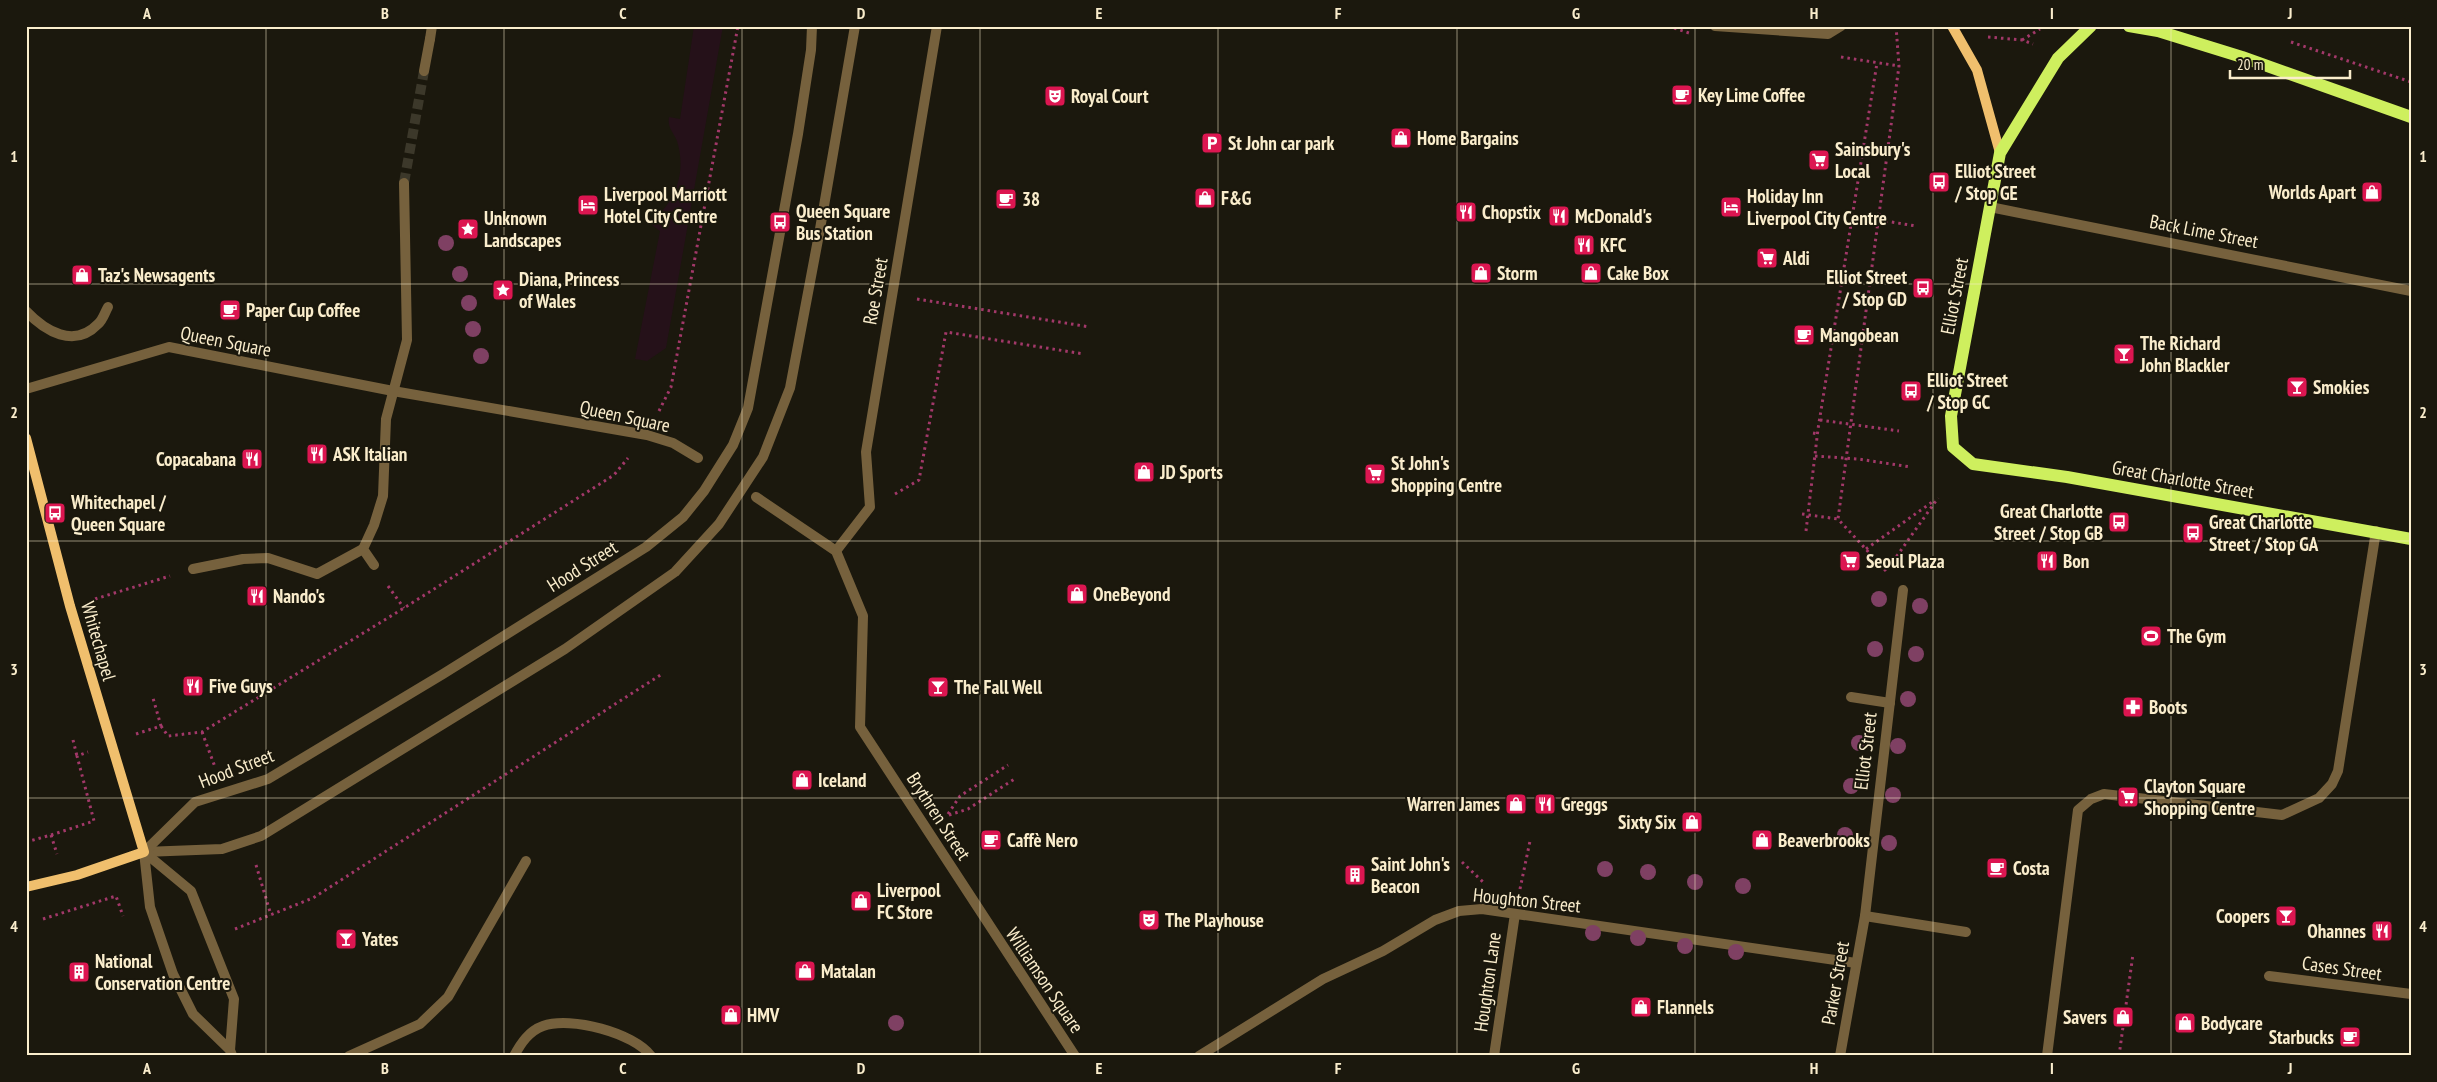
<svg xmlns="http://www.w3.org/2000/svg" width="2437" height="1082" font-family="'PT Sans Narrow',sans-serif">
	<rect width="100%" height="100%" fill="#1b180d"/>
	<path fill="#251119" d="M694 26H723L666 348 647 361 635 359 660 231 649 223C675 204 687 173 677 141 673 132 667 127 669 117L680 119Z"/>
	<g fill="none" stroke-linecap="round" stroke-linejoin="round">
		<path stroke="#3c382a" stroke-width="10" stroke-dasharray="10 5" stroke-linecap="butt" d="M404 183 424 71"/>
		<g stroke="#a23869" stroke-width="3" stroke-dasharray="2.5 4" stroke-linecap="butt">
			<path d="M1668 26 1689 33"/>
			<path d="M1988 37 2022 40 2033 44"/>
			<path d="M2022 40 2040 29"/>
			<path d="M2291 42 2411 82"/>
			<path d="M1841 57 1899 66"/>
			<path d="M1879 220 1916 226"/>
			<path d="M917 299 1090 327"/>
			<path d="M659 411 671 387 738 26"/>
			<path d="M1820 420 1899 431"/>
			<path d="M1813 433 1818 434"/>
			<path d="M1815 456 1858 459 1911 467"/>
			<path d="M895 494 919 480 946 332 1084 354"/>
			<path d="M1802 514 1838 519"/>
			<path d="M1866 549 1935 500"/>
			<path d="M1889 567 1938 498"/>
			<path d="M1886 571 1838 519 1899 66 1896 26"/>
			<path d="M388 586 404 608"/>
			<path d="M95 599 170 576"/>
			<path d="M161 726 168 736 202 732 404 608 614 475 628 458"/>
			<path d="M202 732 215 767"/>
			<path d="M136 734 161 726 153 698"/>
			<path d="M73 740 77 756"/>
			<path d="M948 814 960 796 1008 765"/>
			<path d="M949 815 968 809 1016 778"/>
			<path d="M51 835 94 821 77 756 88 752"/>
			<path d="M26 842 51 835 57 854"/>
			<path d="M1462 862 1483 882"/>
			<path d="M256 865 271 915"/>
			<path d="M1520 889 1530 841"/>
			<path d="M43 919 116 896 123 916"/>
			<path d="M235 929 313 898 662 674"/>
			<path d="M2119 1056 2133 954"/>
		</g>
		<g stroke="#76613d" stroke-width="10">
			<path d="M1715 26 1828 34 1841 26"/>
			<path d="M430 39 432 26"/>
			<path d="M1990 207 2411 291"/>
			<path d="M26 311C45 331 74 349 98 324 103 320 105 312 108 307"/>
			<path d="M144 852 222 849 261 836 565 649 675 572 719 524 763 457 790 388 820 229 855 26"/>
			<path d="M144 852 195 802 268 779 443 674 646 547 683 517 704 491 733 445 748 408 798 134 811 50 812 26"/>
			<path d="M349 1056 420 1024 448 997 526 861"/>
			<path d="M514 1056C521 1043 529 1031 543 1026 571 1016 634 1033 651 1056"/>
			<path d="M1494 1056 1515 914"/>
			<path d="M2047 1056 2078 810 2091 799 2104 794 2282 815 2319 798 2332 784 2338 771 2376 531"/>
		</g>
		<g stroke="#76613d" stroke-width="10">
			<path d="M424 71 430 39"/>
			<path d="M26 389 169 347 393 391 647 435 673 443 698 458"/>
			<path d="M756 497 836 551 863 616 860 727 1075 1056"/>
			<path d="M836 551 870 507 866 452 937 26"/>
			<path d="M374 565 363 549 374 525 383 496 386 419 407 340 404 183"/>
			<path d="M193 569 243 559 268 558 317 574 363 549"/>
			<path d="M1851 697 1890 703"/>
			<path d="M144 852 191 891 234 999 230 1050"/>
			<path d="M144 852 150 907 173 974 193 1014 230 1050 232 1055"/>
			<path d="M1865 916 1966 932"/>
			<path d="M2269 976 2411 994"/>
			<path d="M1199 1056 1323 979 1383 951 1435 920 1459 911 1482 909 1856 963"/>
			<path d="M1840 1056 1865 916 1903 590"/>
		</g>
		<g stroke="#f0bf6d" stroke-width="10">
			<path d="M1952 26 1977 70 2000 153"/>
			<path d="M26 438 70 606 144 852 77 875 26 887"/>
		</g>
		<g stroke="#ceef5e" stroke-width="12">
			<path d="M2091 26 2058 58 2000 153 1951 416 1953 447 1973 464 2067 477 2411 539"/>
			<path d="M2129 26 2158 31 2242 57 2411 117"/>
		</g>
		<path stroke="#a23869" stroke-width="3" stroke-dasharray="2.5 4" stroke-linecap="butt" d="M1806 531 1818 429 1877 63"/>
	</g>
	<g fill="#7f4063">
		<circle cx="446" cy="243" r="8"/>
		<circle cx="460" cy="274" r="8"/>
		<circle cx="469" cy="303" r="8"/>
		<circle cx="473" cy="329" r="8"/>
		<circle cx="481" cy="356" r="8"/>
		<circle cx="1879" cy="599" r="8"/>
		<circle cx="1920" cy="606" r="8"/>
		<circle cx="1875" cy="649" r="8"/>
		<circle cx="1916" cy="654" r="8"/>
		<circle cx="1908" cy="699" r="8"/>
		<circle cx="1859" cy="743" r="8"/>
		<circle cx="1898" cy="746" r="8"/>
		<circle cx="1851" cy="786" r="8"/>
		<circle cx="1893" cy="795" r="8"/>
		<circle cx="1845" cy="835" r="8"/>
		<circle cx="1889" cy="843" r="8"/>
		<circle cx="1605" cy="869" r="8"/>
		<circle cx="1648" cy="872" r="8"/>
		<circle cx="1695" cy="882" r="8"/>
		<circle cx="1743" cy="886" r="8"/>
		<circle cx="1593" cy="933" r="8"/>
		<circle cx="1638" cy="938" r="8"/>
		<circle cx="1685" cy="946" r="8"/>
		<circle cx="1736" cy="952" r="8"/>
		<circle cx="896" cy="1023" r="8"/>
	</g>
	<path fill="none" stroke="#faedcc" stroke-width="1" stroke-opacity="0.55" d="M266 26V1056M504 26V1056M742 26V1056M980 26V1056M1218 26V1056M1457 26V1056M1695 26V1056M1933 26V1056M2171 26V1056M26 284H2411M26 541H2411M26 798H2411"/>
	<defs>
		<g id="cafe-square" transform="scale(1.125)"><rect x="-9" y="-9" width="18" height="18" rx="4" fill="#dc1651" stroke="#1b180d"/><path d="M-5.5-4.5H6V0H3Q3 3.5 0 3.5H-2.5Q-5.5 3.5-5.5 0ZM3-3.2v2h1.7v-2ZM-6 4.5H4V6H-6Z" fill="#fff"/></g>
		<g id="theatre-square" transform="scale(1.125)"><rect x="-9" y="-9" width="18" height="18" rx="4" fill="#dc1651" stroke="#1b180d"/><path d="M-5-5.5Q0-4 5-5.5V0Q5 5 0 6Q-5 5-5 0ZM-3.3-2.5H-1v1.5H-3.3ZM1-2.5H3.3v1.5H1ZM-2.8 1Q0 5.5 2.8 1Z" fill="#fff"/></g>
		<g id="shop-square" transform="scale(1.125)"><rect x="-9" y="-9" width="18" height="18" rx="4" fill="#dc1651" stroke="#1b180d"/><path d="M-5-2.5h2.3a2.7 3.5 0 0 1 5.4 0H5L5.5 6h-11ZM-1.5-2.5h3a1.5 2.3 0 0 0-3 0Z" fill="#fff"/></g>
		<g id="parking-square" transform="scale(1.125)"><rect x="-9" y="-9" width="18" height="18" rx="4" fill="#dc1651" stroke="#1b180d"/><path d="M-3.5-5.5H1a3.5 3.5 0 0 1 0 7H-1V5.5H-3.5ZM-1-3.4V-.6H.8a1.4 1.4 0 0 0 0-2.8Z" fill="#fff"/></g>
		<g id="supermarket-square" transform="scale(1.125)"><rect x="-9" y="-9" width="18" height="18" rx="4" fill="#dc1651" stroke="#1b180d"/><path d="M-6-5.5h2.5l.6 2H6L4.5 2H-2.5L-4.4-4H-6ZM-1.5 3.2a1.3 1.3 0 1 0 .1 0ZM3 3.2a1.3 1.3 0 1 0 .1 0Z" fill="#fff"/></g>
		<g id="bus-square" transform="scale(1.125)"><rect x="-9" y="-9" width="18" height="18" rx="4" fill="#dc1651" stroke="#1b180d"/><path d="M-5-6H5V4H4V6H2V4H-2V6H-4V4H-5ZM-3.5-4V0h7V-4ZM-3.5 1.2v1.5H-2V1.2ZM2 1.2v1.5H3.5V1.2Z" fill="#fff"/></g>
		<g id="hotel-square" transform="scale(1.125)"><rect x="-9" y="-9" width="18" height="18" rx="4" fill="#dc1651" stroke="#1b180d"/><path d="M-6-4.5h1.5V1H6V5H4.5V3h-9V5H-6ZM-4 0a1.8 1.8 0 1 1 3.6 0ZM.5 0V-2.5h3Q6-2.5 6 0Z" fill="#fff"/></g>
		<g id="restaurant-square" transform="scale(1.125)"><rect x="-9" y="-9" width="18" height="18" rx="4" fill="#dc1651" stroke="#1b180d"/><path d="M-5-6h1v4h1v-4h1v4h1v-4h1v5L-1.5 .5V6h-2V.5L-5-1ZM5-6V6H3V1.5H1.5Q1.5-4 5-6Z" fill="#fff"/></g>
		<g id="sight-square" transform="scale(1.125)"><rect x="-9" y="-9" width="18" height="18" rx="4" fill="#dc1651" stroke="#1b180d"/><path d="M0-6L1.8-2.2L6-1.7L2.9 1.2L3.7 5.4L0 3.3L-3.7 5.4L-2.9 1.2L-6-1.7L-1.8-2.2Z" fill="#fff"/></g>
		<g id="bar-square" transform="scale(1.125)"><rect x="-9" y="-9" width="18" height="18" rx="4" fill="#dc1651" stroke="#1b180d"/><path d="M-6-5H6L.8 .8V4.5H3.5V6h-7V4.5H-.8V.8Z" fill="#fff"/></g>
		<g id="stadium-square" transform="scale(1.125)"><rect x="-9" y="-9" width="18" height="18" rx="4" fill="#dc1651" stroke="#1b180d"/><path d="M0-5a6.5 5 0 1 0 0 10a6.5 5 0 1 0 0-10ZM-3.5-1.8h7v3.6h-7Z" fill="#fff"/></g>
		<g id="pharmacy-square" transform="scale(1.125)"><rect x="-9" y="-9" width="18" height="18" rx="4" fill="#dc1651" stroke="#1b180d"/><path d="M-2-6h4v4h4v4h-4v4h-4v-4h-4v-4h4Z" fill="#fff"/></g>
		<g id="building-square" transform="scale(1.125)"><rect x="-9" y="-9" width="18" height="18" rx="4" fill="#dc1651" stroke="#1b180d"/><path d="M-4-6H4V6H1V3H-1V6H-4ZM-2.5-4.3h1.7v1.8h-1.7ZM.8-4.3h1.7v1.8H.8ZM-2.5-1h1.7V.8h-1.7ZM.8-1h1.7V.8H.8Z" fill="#fff"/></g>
	</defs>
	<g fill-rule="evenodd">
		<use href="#cafe-square" x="1682" y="95"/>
		<use href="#theatre-square" x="1055" y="96"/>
		<use href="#shop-square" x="1401" y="138"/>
		<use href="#parking-square" x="1212" y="143"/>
		<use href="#supermarket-square" x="1819" y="160"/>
		<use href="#bus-square" x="1939" y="182"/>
		<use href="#shop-square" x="2372" y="192"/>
		<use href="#shop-square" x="1205" y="198"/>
		<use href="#cafe-square" x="1006" y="199"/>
		<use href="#hotel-square" x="588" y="205"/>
		<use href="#hotel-square" x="1731" y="207"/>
		<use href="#restaurant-square" x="1466" y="212"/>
		<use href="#restaurant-square" x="1559" y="216"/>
		<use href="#bus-square" x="780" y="222"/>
		<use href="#sight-square" x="468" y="229"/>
		<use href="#restaurant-square" x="1584" y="245"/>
		<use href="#supermarket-square" x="1767" y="258"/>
		<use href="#shop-square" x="1481" y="273"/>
		<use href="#shop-square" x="1591" y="273"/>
		<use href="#shop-square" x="82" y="275"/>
		<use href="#bus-square" x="1923" y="288"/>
		<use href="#sight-square" x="503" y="290"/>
		<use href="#cafe-square" x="230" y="310"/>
		<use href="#cafe-square" x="1804" y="335"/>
		<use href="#bar-square" x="2124" y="354"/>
		<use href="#bar-square" x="2297" y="387"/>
		<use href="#bus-square" x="1911" y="391"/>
		<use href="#restaurant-square" x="317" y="454"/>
		<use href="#restaurant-square" x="252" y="459"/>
		<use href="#shop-square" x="1144" y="472"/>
		<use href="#supermarket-square" x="1375" y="474"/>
		<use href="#bus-square" x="55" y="513"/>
		<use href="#bus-square" x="2119" y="522"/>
		<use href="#bus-square" x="2193" y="533"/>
		<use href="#supermarket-square" x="1850" y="561"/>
		<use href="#restaurant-square" x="2047" y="561"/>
		<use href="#shop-square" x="1077" y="594"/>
		<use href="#restaurant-square" x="257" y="596"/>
		<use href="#stadium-square" x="2151" y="636"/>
		<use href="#restaurant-square" x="193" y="686"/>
		<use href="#bar-square" x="938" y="687"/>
		<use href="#pharmacy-square" x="2133" y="707"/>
		<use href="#shop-square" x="802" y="780"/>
		<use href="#supermarket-square" x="2128" y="797"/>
		<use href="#shop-square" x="1516" y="804"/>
		<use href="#restaurant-square" x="1545" y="804"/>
		<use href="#shop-square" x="1692" y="822"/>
		<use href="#cafe-square" x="991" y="840"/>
		<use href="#shop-square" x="1762" y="840"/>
		<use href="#cafe-square" x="1997" y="868"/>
		<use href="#building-square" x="1355" y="875"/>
		<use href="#shop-square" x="861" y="901"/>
		<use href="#bar-square" x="2286" y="916"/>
		<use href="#theatre-square" x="1149" y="920"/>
		<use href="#restaurant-square" x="2382" y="931"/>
		<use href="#bar-square" x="346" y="939"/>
		<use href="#shop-square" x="805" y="971"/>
		<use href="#building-square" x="79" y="972"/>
		<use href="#shop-square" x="1641" y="1007"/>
		<use href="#shop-square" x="731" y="1015"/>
		<use href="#shop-square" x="2123" y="1017"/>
		<use href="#shop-square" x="2185" y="1023"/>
		<use href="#cafe-square" x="2350" y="1037"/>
	</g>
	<g text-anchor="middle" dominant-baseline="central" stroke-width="4" stroke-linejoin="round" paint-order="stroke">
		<g font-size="19" font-weight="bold" fill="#faedcc" stroke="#1b180d" text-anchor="start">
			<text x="1698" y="95">Key Lime Coffee</text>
			<text x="1071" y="96">Royal Court</text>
			<text x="1417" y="138">Home Bargains</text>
			<text x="1228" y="143">St John car park</text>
			<text x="1835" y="149">Sainsbury's<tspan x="1835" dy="22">Local</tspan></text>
			<text x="1955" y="171">Elliot Street<tspan x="1955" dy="22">/ Stop GE</tspan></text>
			<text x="2356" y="192" text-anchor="end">Worlds Apart</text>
			<text x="604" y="194">Liverpool Marriott<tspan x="604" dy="22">Hotel City Centre</tspan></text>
			<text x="1747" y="196">Holiday Inn<tspan x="1747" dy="22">Liverpool City Centre</tspan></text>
			<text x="1221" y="198">F&amp;G</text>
			<text x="1022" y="199">38</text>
			<text x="796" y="211">Queen Square<tspan x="796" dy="22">Bus Station</tspan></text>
			<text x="1482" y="212">Chopstix</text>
			<text x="1575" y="216">McDonald's</text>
			<text x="484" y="218">Unknown<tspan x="484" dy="22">Landscapes</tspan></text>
			<text x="1600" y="245">KFC</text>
			<text x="1783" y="258">Aldi</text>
			<text x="1497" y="273">Storm</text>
			<text x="1607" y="273">Cake Box</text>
			<text x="98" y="275">Taz's Newsagents</text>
			<text x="1907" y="277" text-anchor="end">Elliot Street<tspan x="1907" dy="22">/ Stop GD</tspan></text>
			<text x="519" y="279">Diana, Princess<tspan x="519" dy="22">of Wales</tspan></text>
			<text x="246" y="310">Paper Cup Coffee</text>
			<text x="1820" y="335">Mangobean</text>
			<text x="2140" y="343">The Richard<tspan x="2140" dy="22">John Blackler</tspan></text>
			<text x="1927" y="380">Elliot Street<tspan x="1927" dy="22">/ Stop GC</tspan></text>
			<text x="2313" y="387">Smokies</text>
			<text x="333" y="454">ASK Italian</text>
			<text x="236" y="459" text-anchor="end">Copacabana</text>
			<text x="1391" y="463">St John's<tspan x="1391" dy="22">Shopping Centre</tspan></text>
			<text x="1160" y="472">JD Sports</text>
			<text x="71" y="502">Whitechapel /<tspan x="71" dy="22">Queen Square</tspan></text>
			<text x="2103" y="511" text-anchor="end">Great Charlotte<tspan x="2103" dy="22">Street / Stop GB</tspan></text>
			<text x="2209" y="522">Great Charlotte<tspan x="2209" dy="22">Street / Stop GA</tspan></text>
			<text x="1866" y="561">Seoul Plaza</text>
			<text x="2063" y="561">Bon</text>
			<text x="1093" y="594">OneBeyond</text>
			<text x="273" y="596">Nando's</text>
			<text x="2167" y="636">The Gym</text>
			<text x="209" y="686">Five Guys</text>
			<text x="954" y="687">The Fall Well</text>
			<text x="2149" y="707">Boots</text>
			<text x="818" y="780">Iceland</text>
			<text x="2144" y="786">Clayton Square<tspan x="2144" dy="22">Shopping Centre</tspan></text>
			<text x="1500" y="804" text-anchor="end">Warren James</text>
			<text x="1561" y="804">Greggs</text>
			<text x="1676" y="822" text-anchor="end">Sixty Six</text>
			<text x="1007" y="840">Caffè Nero</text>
			<text x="1778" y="840">Beaverbrooks</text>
			<text x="1371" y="864">Saint John's<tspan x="1371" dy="22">Beacon</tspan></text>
			<text x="2013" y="868">Costa</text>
			<text x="877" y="890">Liverpool<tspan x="877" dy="22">FC Store</tspan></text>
			<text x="2270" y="916" text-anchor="end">Coopers</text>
			<text x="1165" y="920">The Playhouse</text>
			<text x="2366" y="931" text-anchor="end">Ohannes</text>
			<text x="362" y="939">Yates</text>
			<text x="95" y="961">National<tspan x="95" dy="22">Conservation Centre</tspan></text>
			<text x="821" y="971">Matalan</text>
			<text x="1657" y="1007">Flannels</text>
			<text x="747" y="1015">HMV</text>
			<text x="2107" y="1017" text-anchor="end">Savers</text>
			<text x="2201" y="1023">Bodycare</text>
			<text x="2334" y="1037" text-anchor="end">Starbucks</text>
		</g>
		<g font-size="19" fill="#faedcc" stroke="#1b180d">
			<text transform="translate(2204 231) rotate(11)">Back Lime Street</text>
			<text transform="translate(875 291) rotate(-80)">Roe Street</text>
			<text transform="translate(1954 296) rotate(-79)">Elliot Street</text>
			<text transform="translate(226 341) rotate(11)">Queen Square</text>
			<text transform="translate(625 416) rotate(12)">Queen Square</text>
			<text transform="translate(2183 479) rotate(10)">Great Charlotte Street</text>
			<text transform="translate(582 566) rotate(-32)">Hood Street</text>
			<text transform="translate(99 641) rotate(74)">Whitechapel</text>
			<text transform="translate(1865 751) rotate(-83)">Elliot Street</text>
			<text transform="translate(236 768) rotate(-21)">Hood Street</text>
			<text transform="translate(939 816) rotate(57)">Brythren Street</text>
			<text transform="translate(1527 900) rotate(6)">Houghton Street</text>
			<text transform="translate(2342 968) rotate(8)">Cases Street</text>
			<text transform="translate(1045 980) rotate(56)">Williamson Square</text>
			<text transform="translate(1487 982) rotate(-82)">Houghton Lane</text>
			<text transform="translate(1835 983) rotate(-80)">Parker Street</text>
		</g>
	</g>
	<rect width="2437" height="1082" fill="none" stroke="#1b180d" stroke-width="55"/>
	<path d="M2230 70v8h120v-8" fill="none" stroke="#faedcc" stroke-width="2.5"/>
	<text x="2237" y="70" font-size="15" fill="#faedcc" stroke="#1b180d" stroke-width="4" paint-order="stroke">20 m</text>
	<rect x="28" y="28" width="2382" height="1026" fill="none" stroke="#faedcc" stroke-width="2"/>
	<g font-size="16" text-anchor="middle" font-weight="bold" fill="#faedcc">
		<text x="147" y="19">A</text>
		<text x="385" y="19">B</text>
		<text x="623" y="19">C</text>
		<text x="861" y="19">D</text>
		<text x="1099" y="19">E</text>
		<text x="1338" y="19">F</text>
		<text x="1576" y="19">G</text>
		<text x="1814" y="19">H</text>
		<text x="2052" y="19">I</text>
		<text x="2290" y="19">J</text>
		<text x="14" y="162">1</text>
		<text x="2423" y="162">1</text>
		<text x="14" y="418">2</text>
		<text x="2423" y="418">2</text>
		<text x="14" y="675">3</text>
		<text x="2423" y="675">3</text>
		<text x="14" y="932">4</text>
		<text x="2423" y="932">4</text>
		<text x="147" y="1074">A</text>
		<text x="385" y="1074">B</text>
		<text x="623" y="1074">C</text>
		<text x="861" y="1074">D</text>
		<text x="1099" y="1074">E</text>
		<text x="1338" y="1074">F</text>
		<text x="1576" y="1074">G</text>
		<text x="1814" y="1074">H</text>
		<text x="2052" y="1074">I</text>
		<text x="2290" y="1074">J</text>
	</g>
</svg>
